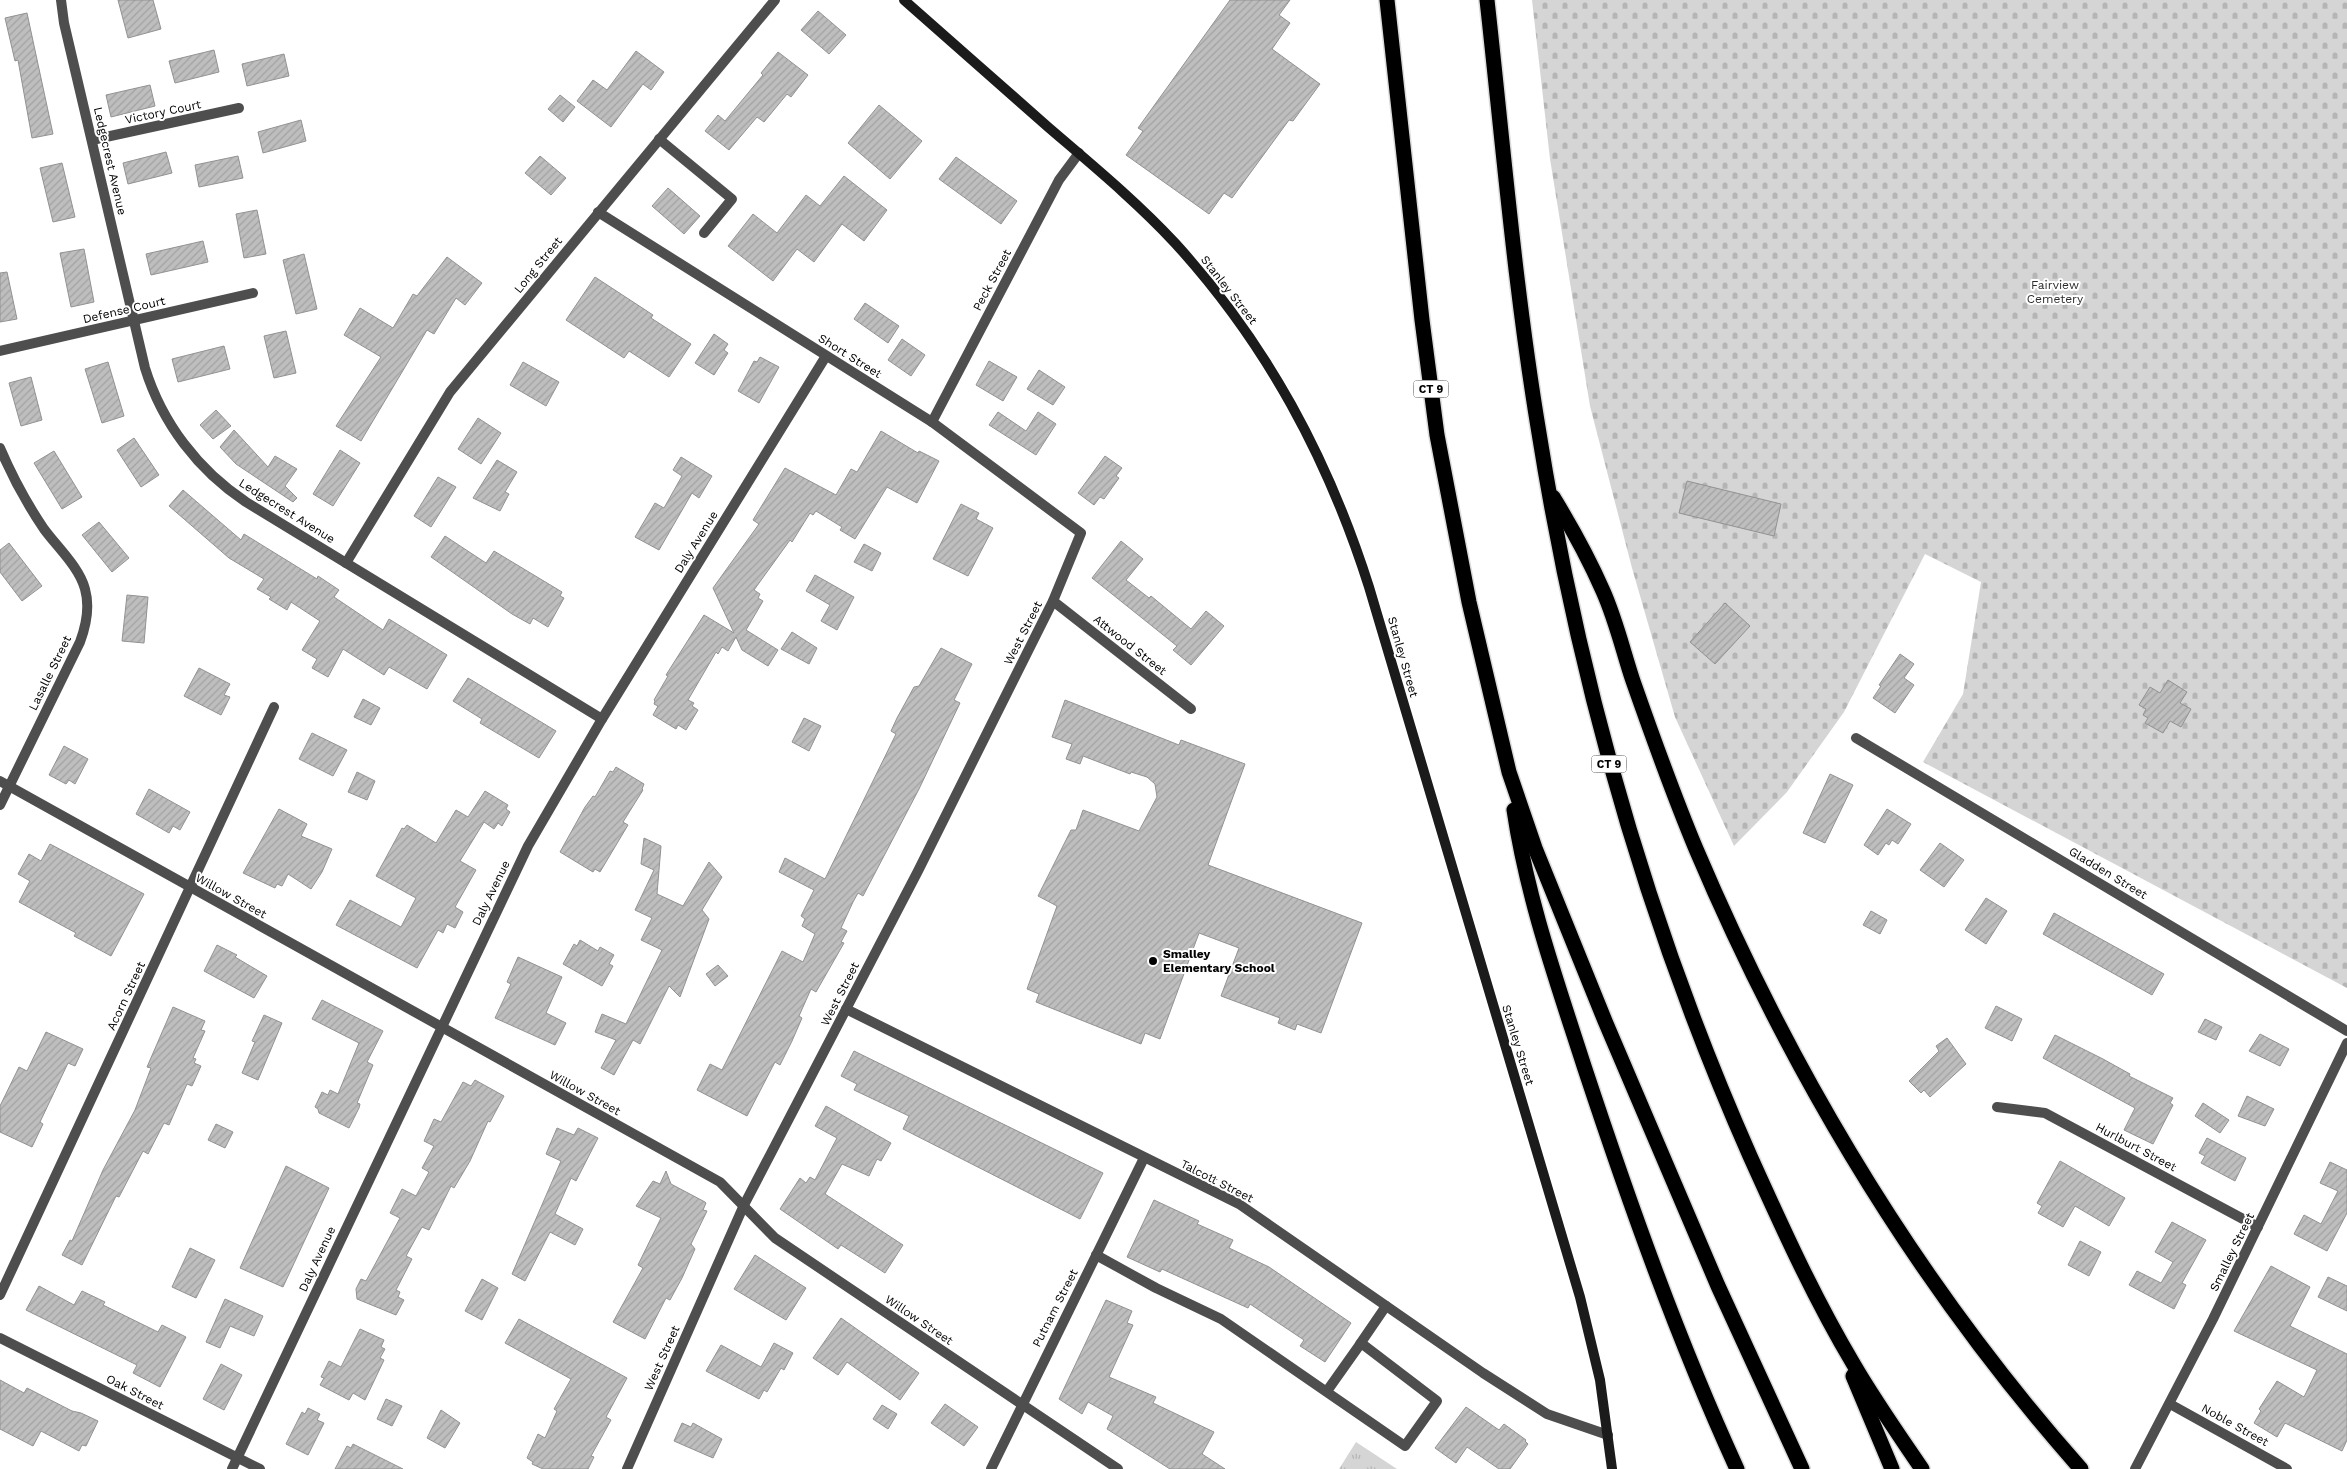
<svg xmlns="http://www.w3.org/2000/svg" width="2347" height="1469" font-family="'Work Sans',sans-serif">
	<defs>
		<pattern id="grass-tufts" width="24" height="20" patternUnits="userSpaceOnUse" patternTransform="scale(1.25)"><rect width="24" height="20" fill="#d5d5d5"/><path d="M3 7l-1-3M5 7V3M7 7l1-3M15 17l-1-3M17 17v-4M19 17l1-3" fill="none" stroke="#b5b5b5"/></pattern>
		<pattern id="cemetery-stones" width="16" height="16" patternUnits="userSpaceOnUse" patternTransform="scale(1.25)"><rect width="16" height="16" fill="#d5d5d5"/><path d="M2 7V4a2 2 0 0 1 4 0v3zM10 15v-3a2 2 0 0 1 4 0v3z" fill="#b5b5b5"/></pattern>
		<pattern id="building-hatch" width="6" height="6" patternUnits="userSpaceOnUse" patternTransform="scale(1.25)"><rect width="6" height="6" fill="#bebebe"/><path d="M-1 1l2-2M0 6l6-6M5 7l2-2" fill="none" stroke="#a2a2a2"/></pattern>
	</defs>
	<rect width="100%" height="100%" fill="#fff"/>
	<path fill="url(#grass-tufts)" d="M1356 1442 1397 1469H1339Z"/>
	<path fill="url(#cemetery-stones)" d="M1532 0H2347V988L1923 762 1963 694 1981 582 1925 554 1844 712 1787 792 1734 846 1675 717 1632 568 1590 406 1550 159Z"/>
	<g fill="url(#building-hatch)" stroke="#929292">
		<path d="M118 0H153L161 29 128 38Z"/>
		<path d="M1230 0H1290L1279 15 1290 23 1272 49 1320 84 1293 121 1289 120 1232 198 1224 193 1209 214 1126 155 1143 131 1138 128Z"/>
		<path d="M818 11 846 35 829 54 801 30Z"/>
		<path d="M27 13 53 134 32 138 18 60 15 61 5 18Z"/>
		<path d="M214 50 219 72 175 83 169 61Z"/>
		<path d="M636 51 664 72 651 90 643 84 611 127 577 101 593 80 607 90Z"/>
		<path d="M778 52 808 75 791 97 787 94 764 122 757 117 729 150 705 131 718 115 725 121 763 75 761 73Z"/>
		<path d="M284 54 289 76 247 86 242 64Z"/>
		<path d="M150 85 155 106 111 117 106 95Z"/>
		<path d="M560 95 575 107 563 122 548 109Z"/>
		<path d="M879 105 922 141 890 179 848 143Z"/>
		<path d="M301 120 306 141 263 153 258 132Z"/>
		<path d="M166 152 172 173 128 184 123 163Z"/>
		<path d="M238 156 243 178 199 187 195 165Z"/>
		<path d="M540 156 566 178 551 195 525 173Z"/>
		<path d="M956 157 1017 201 1001 224 939 179Z"/>
		<path d="M62 163 75 217 53 222 40 168Z"/>
		<path d="M844 176 887 210 864 241 842 224 814 262 797 249 773 281 728 246 753 214 777 233 806 195 820 206Z"/>
		<path d="M668 188 700 216 684 234 652 206Z"/>
		<path d="M257 210 266 254 244 258 236 214Z"/>
		<path d="M203 241 208 262 151 275 146 254Z"/>
		<path d="M84 249 94 302 71 307 60 253Z"/>
		<path d="M304 254 317 309 296 314 283 260Z"/>
		<path d="M447 257 482 283 465 305 456 298 434 334 427 330 361 441 336 426 381 357 344 335 360 308 393 328 413 294 417 296Z"/>
		<path d="M7 272 17 319 0 322V273Z"/>
		<path d="M595 277 653 315 651 318 691 344 669 377 629 351 624 358 566 320Z"/>
		<path d="M865 303 899 326 888 343 854 319Z"/>
		<path d="M286 331 296 373 274 378 264 336Z"/>
		<path d="M714 334 728 344 724 350 728 353 714 375 695 363Z"/>
		<path d="M902 339 925 355 911 376 888 360Z"/>
		<path d="M224 346 230 369 178 382 172 359Z"/>
		<path d="M760 357 779 367 759 403 738 391 754 361 757 362Z"/>
		<path d="M989 361 1017 377 1003 401 976 385Z"/>
		<path d="M108 362 124 416 102 423 85 369Z"/>
		<path d="M523 362 559 382 546 406 510 385Z"/>
		<path d="M1039 370 1065 387 1053 405 1027 389Z"/>
		<path d="M31 377 42 420 21 426 9 383Z"/>
		<path d="M216 410 231 426 213 439 200 425Z"/>
		<path d="M998 412 1026 431 1038 412 1056 424 1036 455 989 425Z"/>
		<path d="M478 418 501 433 481 464 458 449Z"/>
		<path d="M234 430 268 467 275 456 297 469 285 486 297 498 293 502 236 464 220 447Z"/>
		<path d="M881 431 918 453 919 451 939 461 917 503 887 487 855 539 840 530 842 527 816 511 813 515 810 513 792 542 790 540 754 590 760 594 758 598 763 601 746 630 778 650 768 666 742 650 736 637 728 651 722 647 718 654 716 652 688 700 694 703 692 706 698 710 686 730 678 725 676 729 653 715 658 706 654 704 655 701 654 700 668 676 666 675 704 615 734 633 713 588 759 524 753 520 785 468 836 495 851 469 857 472Z"/>
		<path d="M134 438 159 475 141 487 117 450Z"/>
		<path d="M340 450 360 463 333 506 313 494Z"/>
		<path d="M54 451 82 497 62 509 34 463Z"/>
		<path d="M1105 456 1122 468 1116 476 1119 478 1104 499 1100 497 1094 505 1078 493Z"/>
		<path d="M681 457 712 476 699 498 692 493 659 550 635 537 655 503 664 508 682 476 673 470Z"/>
		<path d="M497 460 517 472 505 492 509 494 500 511 473 498Z"/>
		<path d="M438 477 456 487 431 527 414 516Z"/>
		<path d="M1687 481 1781 504 1774 536 1679 513Z"/>
		<path d="M183 490 241 540 244 534 317 579 318 576 339 590 334 597 383 630 389 619 447 655 427 689 389 667 384 675 343 649 328 677 312 668 317 659 302 650 320 621 291 602 287 610 269 599 271 597 257 589 264 579 229 558 169 506Z"/>
		<path d="M961 504 979 513 976 519 993 528 968 576 933 559Z"/>
		<path d="M99 522 129 558 112 572 82 535Z"/>
		<path d="M445 536 486 563 494 551 562 592 560 596 564 598 548 627 533 618 530 624 512 614 431 557Z"/>
		<path d="M1121 541 1143 559 1126 580 1149 598 1151 596 1191 629 1206 611 1224 626 1191 665 1173 650 1177 646 1092 578Z"/>
		<path d="M9 543 42 586 22 601 0 572V550Z"/>
		<path d="M864 544 881 553 872 571 854 562Z"/>
		<path d="M815 575 854 597 837 630 821 621 830 605 806 591Z"/>
		<path d="M127 595 148 597 144 643 122 641Z"/>
		<path d="M1725 603 1750 626 1715 664 1690 642Z"/>
		<path d="M792 632 817 648 809 664 781 649Z"/>
		<path d="M941 648 972 664 954 700 960 703 919 789 863 896 858 893 853 902 841 928 847 931 841 942 844 943 816 992 811 989 799 1016 802 1018 792 1041 780 1065 775 1062 747 1116 697 1090 710 1064 722 1070 782 951 803 962 815 934 802 926 805 919 801 916 814 890 779 872 785 858 825 879 896 734 891 731 897 718 914 687 919 686Z"/>
		<path d="M1900 654 1914 664 1904 678 1914 685 1895 713 1873 698 1881 686 1879 685Z"/>
		<path d="M199 668 230 684 224 695 230 697 221 715 184 696Z"/>
		<path d="M468 678 556 731 539 758 480 723 482 719 453 701Z"/>
		<path d="M2168 680 2187 692 2180 703 2191 709 2181 727 2170 721 2163 733 2145 723 2148 718 2143 715 2146 709 2139 705 2150 687 2160 693Z"/>
		<path d="M363 699 380 708 371 725 354 717Z"/>
		<path d="M1065 700 1179 745 1181 740 1245 764 1208 865 1362 923 1321 1033 1297 1024 1295 1030 1278 1023 1280 1018 1221 996 1239 948 1199 933 1160 1039 1145 1033 1141 1044 1036 1002 1039 994 1027 989 1057 906 1038 896 1071 830H1076L1083 810 1139 831 1157 797 1155 784 1147 777 1131 772 1130 774 1083 756 1080 764 1066 759 1072 744 1052 737Z"/>
		<path d="M804 718 821 726 809 751 792 742Z"/>
		<path d="M312 733 347 750 333 776 299 759Z"/>
		<path d="M64 746 88 759 75 784 69 780 66 784 49 775Z"/>
		<path d="M616 767 644 784 642 789 643 790 623 822 628 825 600 872 595 869 593 872 560 852 585 807 593 796 595 797 610 771 613 772Z"/>
		<path d="M357 772 375 781 367 800 348 792Z"/>
		<path d="M1830 774 1853 785 1825 843 1803 833Z"/>
		<path d="M149 789 190 812 180 830 173 826 169 833 136 814Z"/>
		<path d="M485 791 508 805 506 809 510 812 502 826 498 823 494 829 484 822 460 861 476 870 455 907 463 912 455 928 447 924 443 933 438 930 417 968 336 925 350 900 401 927 416 898 376 876 402 828 404 829 407 825 436 843 456 810 468 817Z"/>
		<path d="M279 809 307 824 301 836 332 849 322 872 311 889 288 874 282 886 277 884 275 888 243 873Z"/>
		<path d="M1887 809 1911 824 1898 844 1892 840 1889 845 1886 843 1878 855 1864 845Z"/>
		<path d="M644 838 661 846 657 894 683 906 709 862 722 877 702 910 709 919 680 997 669 986 640 1044 633 1040 614 1075 601 1068 616 1040 595 1032 602 1014 626 1024 662 950 641 940 652 918 635 910 654 870 641 864Z"/>
		<path d="M1940 843 1964 860 1944 887 1920 870Z"/>
		<path d="M50 844 144 894 111 956 74 936 76 933 19 902 30 881 18 874 29 854 41 861Z"/>
		<path d="M1986 898 2007 911 1986 944 1965 930Z"/>
		<path d="M1871 911 1887 920 1880 934 1863 925Z"/>
		<path d="M2054 913 2164 974 2152 995 2043 934Z"/>
		<path d="M580 940 598 951 600 947 614 955 609 964 613 966 602 986 563 964 574 944 577 946Z"/>
		<path d="M217 945 237 955 235 957 267 976 254 998 204 971Z"/>
		<path d="M518 957 562 977 546 1013 566 1023 555 1045 495 1018 511 984 507 982Z"/>
		<path d="M718 965 728 976 715 986 706 974Z"/>
		<path d="M322 1000 383 1031 367 1062 373 1065 357 1103 360 1104 359 1108 349 1128 319 1113 318 1109 315 1107 322 1092 328 1095 330 1090 338 1094 359 1043 312 1019Z"/>
		<path d="M1996 1006 2022 1019 2012 1041 1985 1028Z"/>
		<path d="M173 1007 205 1021 201 1030 205 1031 193 1058 196 1059 194 1063 201 1066 192 1086 187 1084 169 1125 164 1123 148 1154 143 1151 119 1197 116 1196 82 1265 62 1255 70 1240 72 1241 103 1170 135 1110 151 1068 147 1067Z"/>
		<path d="M264 1015 282 1023 258 1080 242 1073 255 1042 252 1041Z"/>
		<path d="M2205 1019 2222 1027 2216 1040 2198 1032Z"/>
		<path d="M46 1032 83 1049 75 1066 68 1063 40 1122 43 1124 32 1147 0 1132V1106L19 1067 27 1071Z"/>
		<path d="M2260 1034 2289 1049 2280 1066 2249 1051Z"/>
		<path d="M2055 1035 2103 1059 2130 1074 2129 1076 2173 1098 2170 1103 2173 1105 2153 1144 2124 1130 2135 1108 2043 1058Z"/>
		<path d="M1947 1038 1966 1064 1930 1097 1924 1090 1921 1093 1909 1081 1939 1051 1936 1046Z"/>
		<path d="M854 1051 1103 1173 1080 1219 903 1129 909 1116 854 1090 857 1084 841 1076Z"/>
		<path d="M475 1080 504 1096 490 1122 488 1121 470 1161 454 1188 451 1186 429 1230 422 1227 406 1256 412 1259 396 1290 400 1292 398 1297 404 1300 396 1315 357 1299 356 1289 361 1279 366 1281 400 1218 390 1213 402 1189 416 1196 429 1172 422 1168 434 1146 424 1141 434 1119 441 1122 463 1082 471 1086Z"/>
		<path d="M2247 1096 2274 1109 2265 1126 2238 1116Z"/>
		<path d="M2203 1103 2229 1120 2220 1133 2195 1116Z"/>
		<path d="M826 1106 891 1143 881 1161 877 1159 869 1176 842 1164 825 1194 903 1245 885 1273 841 1245 838 1249 780 1209 800 1178 806 1183 810 1177 815 1180 837 1138 815 1126Z"/>
		<path d="M216 1124 233 1132 225 1148 208 1140Z"/>
		<path d="M557 1128 574 1135 578 1128 598 1138 576 1181 571 1178 555 1214 583 1229 575 1245 550 1232 525 1281 512 1274 561 1161 546 1154Z"/>
		<path d="M2207 1138 2246 1158 2235 1181 2201 1163 2205 1156 2199 1153Z"/>
		<path d="M2060 1161 2125 1198 2109 1226 2075 1206 2063 1227 2038 1213 2042 1206 2037 1203Z"/>
		<path d="M2330 1162 2347 1170V1213L2327 1251 2294 1234 2304 1215 2321 1224 2338 1191 2320 1183Z"/>
		<path d="M286 1166 329 1188 283 1287 240 1268Z"/>
		<path d="M666 1171 671 1184 705 1202 706 1203 703 1210 707 1211 691 1244 695 1249 682 1278 670 1300 666 1298 645 1339 613 1322 643 1268 638 1265 661 1218 636 1206 653 1181 660 1184Z"/>
		<path d="M1154 1200 1199 1221 1197 1224 1233 1240 1229 1248 1269 1267 1351 1323 1325 1362 1300 1346 1304 1340 1250 1304 1248 1308 1162 1269 1160 1272 1127 1257Z"/>
		<path d="M2172 1222 2206 1240 2182 1283 2186 1285 2174 1309 2129 1285 2137 1271 2161 1283 2173 1262 2155 1252Z"/>
		<path d="M2080 1241 2101 1252 2089 1276 2068 1265Z"/>
		<path d="M190 1248 215 1260 196 1298 172 1287Z"/>
		<path d="M755 1255 806 1288 786 1320 734 1289Z"/>
		<path d="M2271 1266 2310 1287 2290 1326 2347 1354V1440L2342 1451 2285 1423 2277 1437 2254 1423 2261 1411 2259 1409 2277 1381 2304 1397 2317 1370 2234 1331Z"/>
		<path d="M2328 1277 2347 1286V1311L2318 1297Z"/>
		<path d="M482 1279 498 1288 482 1320 465 1311Z"/>
		<path d="M39 1286 74 1305 82 1291 105 1302 103 1305 158 1332 162 1325 186 1337 160 1387 133 1373 137 1365 26 1310Z"/>
		<path d="M225 1299 263 1316 254 1336 230 1326 220 1348 206 1342Z"/>
		<path d="M1106 1300 1132 1311 1127 1323 1133 1325 1109 1377 1156 1397 1153 1403 1214 1432 1202 1454 1225 1469H1170L1107 1429 1113 1416 1088 1402 1082 1414 1059 1399Z"/>
		<path d="M841 1318 919 1373 900 1400 847 1362 838 1375 813 1358Z"/>
		<path d="M519 1319 627 1378 606 1417 611 1420 591 1456 594 1457 588 1469H543L532 1464 533 1462 527 1458 538 1434 545 1438 557 1411 554 1409 571 1379 505 1343Z"/>
		<path d="M360 1329 384 1340 381 1347 385 1349 380 1358 384 1360 365 1400 353 1393 349 1400 320 1385 324 1378 321 1377 329 1361 341 1367Z"/>
		<path d="M774 1343 793 1353 784 1370 781 1368 767 1392 764 1390 759 1399 706 1371 721 1345 761 1367Z"/>
		<path d="M221 1364 242 1375 224 1410 203 1399Z"/>
		<path d="M0 1380 24 1393 27 1388 72 1411 81 1413 98 1421 86 1446 82 1445 79 1451 41 1431 33 1446 0 1429Z"/>
		<path d="M386 1399 402 1406 392 1426 377 1419Z"/>
		<path d="M945 1404 978 1427 964 1446 931 1423Z"/>
		<path d="M882 1405 897 1414 888 1429 873 1419Z"/>
		<path d="M1466 1407 1499 1430 1504 1424 1526 1440 1525 1441 1528 1444 1510 1469H1499L1467 1447 1456 1463 1435 1448Z"/>
		<path d="M308 1408 320 1414 317 1420 324 1423 308 1455 286 1444 302 1412 305 1414Z"/>
		<path d="M441 1410 460 1423 445 1448 427 1438Z"/>
		<path d="M682 1423 691 1427 693 1423 722 1439 713 1458 674 1441Z"/>
		<path d="M353 1444 403 1469H335L347 1446 351 1448Z"/>
	</g>
	<g fill="none" stroke-linecap="round" stroke-linejoin="round">
		<g stroke="#dbdbdb" stroke-width="18">
			<g id="motorway">
				<path d="M1387 0 1422 320 1437 435 1469 602 1509 772 1535 848 1605 1021 1718 1286 1802 1469"/>
				<path d="M1487 0C1503 144 1515 290 1539 433 1579 684 1647 923 1750 1156 1782 1227 1814 1298 1854 1365 1875 1401 1899 1435 1922 1469"/>
				<path d="M1553 497C1572 528 1589 559 1603 591 1616 620 1623 651 1633 681 1653 738 1673 794 1696 849 1791 1073 1919 1286 2081 1469"/>
				<path d="M1514 810C1527 898 1557 982 1584 1066 1629 1202 1677 1338 1737 1469"/>
				<path d="M1853 1376 1892 1469"/>
			</g>
		</g>
		<g stroke="#4e4e4e" stroke-width="10">
			<path d="M659 139 732 199 704 233"/>
			<path d="M1096 1255 1156 1288 1221 1319 1405 1446 1437 1401 1361 1343 1327 1391"/>
			<path d="M1360 1344 1386 1306"/>
		</g>
		<g stroke="#4e4e4e" stroke-width="10">
			<path d="M61 0 64 23 145 368C162 423 198 470 246 502L602 719"/>
			<path d="M92 140 239 108"/>
			<path d="M598 212 932 422 1081 533 1053 601 918 871 744 1205 627 1469"/>
			<path d="M0 351 253 293"/>
			<path d="M932 422 1059 180 1079 153"/>
			<path d="M0 448C12 476 27 504 44 529 58 548 79 567 85 589 90 607 86 626 80 642L0 805"/>
			<path d="M346 563 450 392 775 0"/>
			<path d="M1053 601 1191 709"/>
			<path d="M1856 738 2347 1031"/>
			<path d="M0 781 720 1182 775 1238 1118 1469"/>
			<path d="M846 1009 1239 1204 1483 1373 1547 1414 1608 1435"/>
			<path d="M1997 1107 2045 1113 2258 1227"/>
			<path d="M0 1295 274 707"/>
			<path d="M0 1338 260 1469"/>
			<path d="M2170 1404 2287 1469"/>
			<path d="M232 1469 528 846 602 719 826 356"/>
			<path d="M991 1469 1144 1158"/>
			<path d="M2135 1469 2213 1319 2347 1043"/>
		</g>
		<path stroke="#1b1b1b" stroke-width="10" d="M904 0C952 42 1000 85 1048 127 1091 164 1136 201 1175 243 1267 344 1328 458 1369 587L1580 1297 1600 1380 1612 1469"/>
		<use href="#motorway" stroke="#000" stroke-width="15"/>
	</g>
	<circle fill="#000" stroke="#fff" stroke-width="2" cx="1153" cy="961" r="5"/>
	<g text-anchor="middle" dominant-baseline="central" stroke-width="4" stroke-linejoin="round" paint-order="stroke">
		<g fill="#fff" stroke="#4c4c4c" stroke-width="1">
			<rect x="1413.5" y="380.5" width="35" height="17" rx="4"/>
			<rect x="1591.5" y="755.5" width="35" height="17" rx="4"/>
		</g>
		<g font-size="11" font-weight="bold" fill="#000">
			<text x="1431" y="389">CT 9</text>
			<text x="1609" y="764">CT 9</text>
		</g>
		<g font-size="12" fill="#000" stroke="#fff">
			<text transform="translate(163 112) rotate(-12)">Victory Court</text>
			<text transform="translate(110 161) rotate(77)">Ledgecrest Avenue</text>
			<text transform="translate(538 265) rotate(-51)">Long Street</text>
			<text transform="translate(992 280) rotate(-62)">Peck Street</text>
			<text transform="translate(1229 290) rotate(52)">Stanley Street</text>
			<text transform="translate(124 310) rotate(-13)">Defense Court</text>
			<text transform="translate(850 356) rotate(32)">Short Street</text>
			<text transform="translate(287 511) rotate(32)">Ledgecrest Avenue</text>
			<text transform="translate(696 542) rotate(-58)">Daly Avenue</text>
			<text transform="translate(1023 633) rotate(-63)">West Street</text>
			<text transform="translate(1130 645) rotate(38)">Attwood Street</text>
			<text transform="translate(1403 657) rotate(74)">Stanley Street</text>
			<text transform="translate(50 673) rotate(-64)">Lasalle Street</text>
			<text transform="translate(2108 873) rotate(31)">Gladden Street</text>
			<text transform="translate(491 893) rotate(-64)">Daly Avenue</text>
			<text transform="translate(231 896) rotate(29)">Willow Street</text>
			<text transform="translate(840 994) rotate(-63)">West Street</text>
			<text transform="translate(126 996) rotate(-65)">Acorn Street</text>
			<text transform="translate(1518 1045) rotate(73)">Stanley Street</text>
			<text transform="translate(585 1093) rotate(29)">Willow Street</text>
			<text transform="translate(2136 1147) rotate(28)">Hurlburt Street</text>
			<text transform="translate(1217 1181) rotate(27)">Talcott Street</text>
			<text transform="translate(2232 1252) rotate(-64)">Smalley Street</text>
			<text transform="translate(317 1259) rotate(-65)">Daly Avenue</text>
			<text transform="translate(1055 1308) rotate(-63)">Putnam Street</text>
			<text transform="translate(919 1320) rotate(34)">Willow Street</text>
			<text transform="translate(662 1358) rotate(-66)">West Street</text>
			<text transform="translate(135 1392) rotate(27)">Oak Street</text>
			<text transform="translate(2235 1425) rotate(29)">Noble Street</text>
		</g>
		<g font-size="12" fill="#2c2c2c" stroke="#fff">
			<text x="2055" y="285">Fairview<tspan x="2055" dy="14">Cemetery</tspan></text>
		</g>
		<g font-size="12" font-weight="bold" fill="#000" stroke="#fff" text-anchor="start">
			<text x="1163" y="954">Smalley<tspan x="1163" dy="14">Elementary School</tspan></text>
		</g>
	</g>
</svg>
